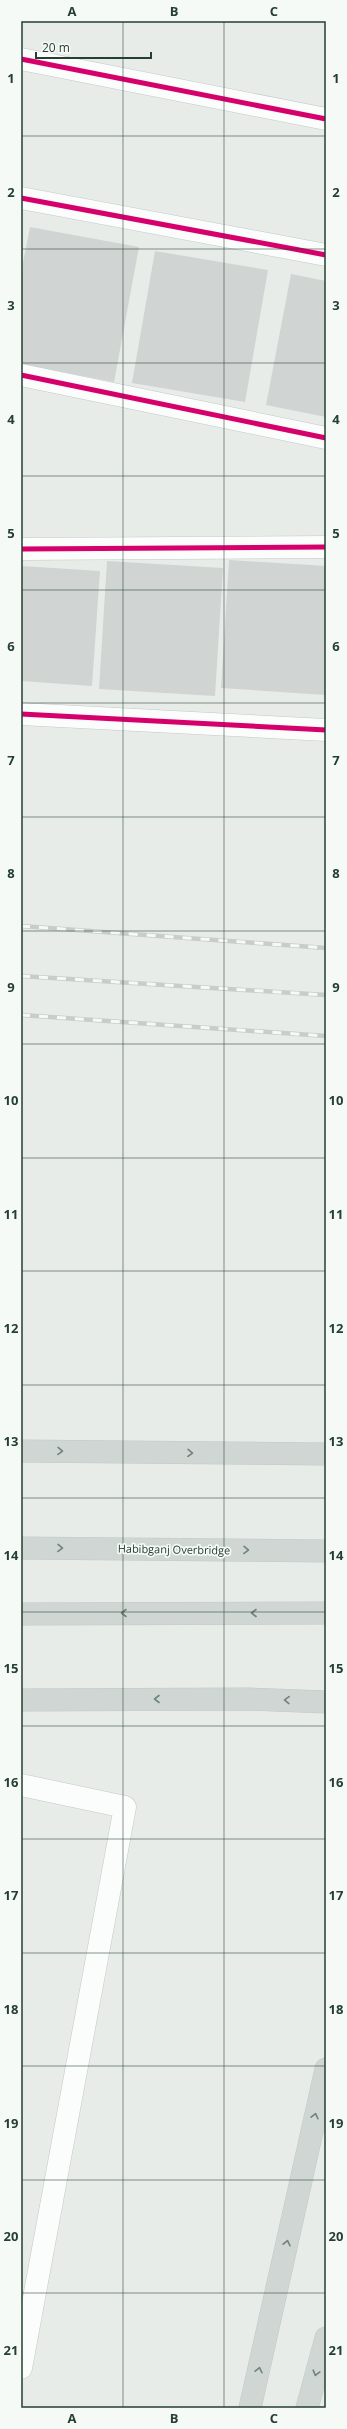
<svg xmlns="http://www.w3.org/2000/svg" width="347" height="2429" font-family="'Open Sans',sans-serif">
	<rect width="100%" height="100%" fill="#e7ece9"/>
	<g fill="#d0d4d2">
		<path d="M30 227 139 247 114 382 21 364V273Z"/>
		<path d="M155 251 268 270 245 402 132 383Z"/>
		<path d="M291 274 326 281V417L266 405Z"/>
		<path d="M229 560 326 566V695L221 688Z"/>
		<path d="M107 561 223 568 215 696 99 689Z"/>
		<path d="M21 566 100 571 92 686 21 681Z"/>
	</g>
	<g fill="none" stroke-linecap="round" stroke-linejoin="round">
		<g stroke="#c4c9c6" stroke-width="23">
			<g id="minor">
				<path d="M21 59 326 119"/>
				<path d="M21 198 326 255"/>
				<path d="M21 375 326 438"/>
				<path d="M21 549 326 547"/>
				<path d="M21 714 326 730"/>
				<path d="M21 1785 125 1807 21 2368"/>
			</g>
		</g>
		<g stroke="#c2cac6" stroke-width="23">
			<g id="major">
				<path d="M21 1451 326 1454"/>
				<path d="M21 1548 326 1551"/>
				<path d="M21 1614 326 1613"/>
				<path d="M21 1700 248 1699 326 1702"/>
				<path d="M250 2408 326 2069"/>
				<path d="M307 2408 326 2338"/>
			</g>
		</g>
		<use href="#minor" stroke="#fbfcfc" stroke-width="22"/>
		<use href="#major" stroke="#cfd6d3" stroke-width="22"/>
		<g stroke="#c8ccca" stroke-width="4.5">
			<g id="rail">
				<path d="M21 926 326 948"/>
				<path d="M21 976 326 995"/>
				<path d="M21 1015 326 1036"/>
			</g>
		</g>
		<use href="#rail" stroke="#f6faf7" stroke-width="3" stroke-dasharray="9" stroke-linecap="butt"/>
		<g stroke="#f6faf7" stroke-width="8">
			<g id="cycleway">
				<path d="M21 59 326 119"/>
				<path d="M21 198 326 255"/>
				<path d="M21 375 326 438"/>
				<path d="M21 549 326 547"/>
				<path d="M21 714 326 730"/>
			</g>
		</g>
		<use href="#cycleway" stroke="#d6006c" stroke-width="5"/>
	</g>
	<defs><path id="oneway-chevron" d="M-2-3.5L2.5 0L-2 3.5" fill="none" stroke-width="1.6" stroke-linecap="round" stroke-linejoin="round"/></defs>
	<g stroke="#71837a">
		<use href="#oneway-chevron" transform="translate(60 1451) rotate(1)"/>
		<use href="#oneway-chevron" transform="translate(190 1453) rotate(1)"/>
		<use href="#oneway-chevron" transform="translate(60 1548) rotate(1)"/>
		<use href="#oneway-chevron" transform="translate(246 1550) rotate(1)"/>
		<use href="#oneway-chevron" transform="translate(124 1613) rotate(180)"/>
		<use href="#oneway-chevron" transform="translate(254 1613) rotate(180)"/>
		<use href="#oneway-chevron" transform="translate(157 1699) rotate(180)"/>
		<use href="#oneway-chevron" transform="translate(287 1700) rotate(-178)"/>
		<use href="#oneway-chevron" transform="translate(315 2116) rotate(-77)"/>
		<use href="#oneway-chevron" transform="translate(287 2243) rotate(-77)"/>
		<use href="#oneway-chevron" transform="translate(259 2370) rotate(-77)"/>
		<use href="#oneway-chevron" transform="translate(316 2373) rotate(105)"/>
	</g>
	<path fill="none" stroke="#253f32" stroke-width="1" stroke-opacity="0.55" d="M123 21V2408M224 21V2408M21 136H326M21 249H326M21 363H326M21 476H326M21 590H326M21 703H326M21 817H326M21 931H326M21 1044H326M21 1158H326M21 1271H326M21 1385H326M21 1498H326M21 1612H326M21 1726H326M21 1839H326M21 1953H326M21 2066H326M21 2180H326M21 2293H326"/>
	<g text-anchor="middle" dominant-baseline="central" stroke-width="3.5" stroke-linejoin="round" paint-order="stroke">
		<g font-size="11" fill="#253f32" stroke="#f6faf7">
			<text transform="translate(174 1549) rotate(1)">Habibganj Overbridge</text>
		</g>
	</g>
	<rect width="347" height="2429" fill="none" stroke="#f6faf7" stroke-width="44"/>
	<path d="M36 52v6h115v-6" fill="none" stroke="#253f32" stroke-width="2"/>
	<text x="42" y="52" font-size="12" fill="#253f32" stroke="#f6faf7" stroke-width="3" paint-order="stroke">20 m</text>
	<rect x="22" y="22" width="303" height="2385" fill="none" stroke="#253f32" stroke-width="1.5"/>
	<g font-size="13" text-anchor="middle" font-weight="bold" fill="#253f32">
		<text x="72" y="16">A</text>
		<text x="174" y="16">B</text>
		<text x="274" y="16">C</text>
		<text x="11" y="83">1</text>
		<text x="336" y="83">1</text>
		<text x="11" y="197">2</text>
		<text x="336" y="197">2</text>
		<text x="11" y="310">3</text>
		<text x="336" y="310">3</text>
		<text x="11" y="424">4</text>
		<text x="336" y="424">4</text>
		<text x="11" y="538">5</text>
		<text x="336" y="538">5</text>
		<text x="11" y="651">6</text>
		<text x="336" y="651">6</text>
		<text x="11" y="765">7</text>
		<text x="336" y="765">7</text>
		<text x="11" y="878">8</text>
		<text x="336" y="878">8</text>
		<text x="11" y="992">9</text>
		<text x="336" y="992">9</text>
		<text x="11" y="1105">10</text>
		<text x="336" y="1105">10</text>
		<text x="11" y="1219">11</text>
		<text x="336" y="1219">11</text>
		<text x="11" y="1333">12</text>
		<text x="336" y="1333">12</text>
		<text x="11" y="1446">13</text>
		<text x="336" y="1446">13</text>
		<text x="11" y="1560">14</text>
		<text x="336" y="1560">14</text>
		<text x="11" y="1673">15</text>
		<text x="336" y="1673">15</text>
		<text x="11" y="1787">16</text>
		<text x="336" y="1787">16</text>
		<text x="11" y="1900">17</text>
		<text x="336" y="1900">17</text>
		<text x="11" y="2014">18</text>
		<text x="336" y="2014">18</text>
		<text x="11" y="2128">19</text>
		<text x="336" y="2128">19</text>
		<text x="11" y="2241">20</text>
		<text x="336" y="2241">20</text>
		<text x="11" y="2355">21</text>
		<text x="336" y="2355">21</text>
		<text x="72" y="2423">A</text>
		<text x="174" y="2423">B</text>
		<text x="274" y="2423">C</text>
	</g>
</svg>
